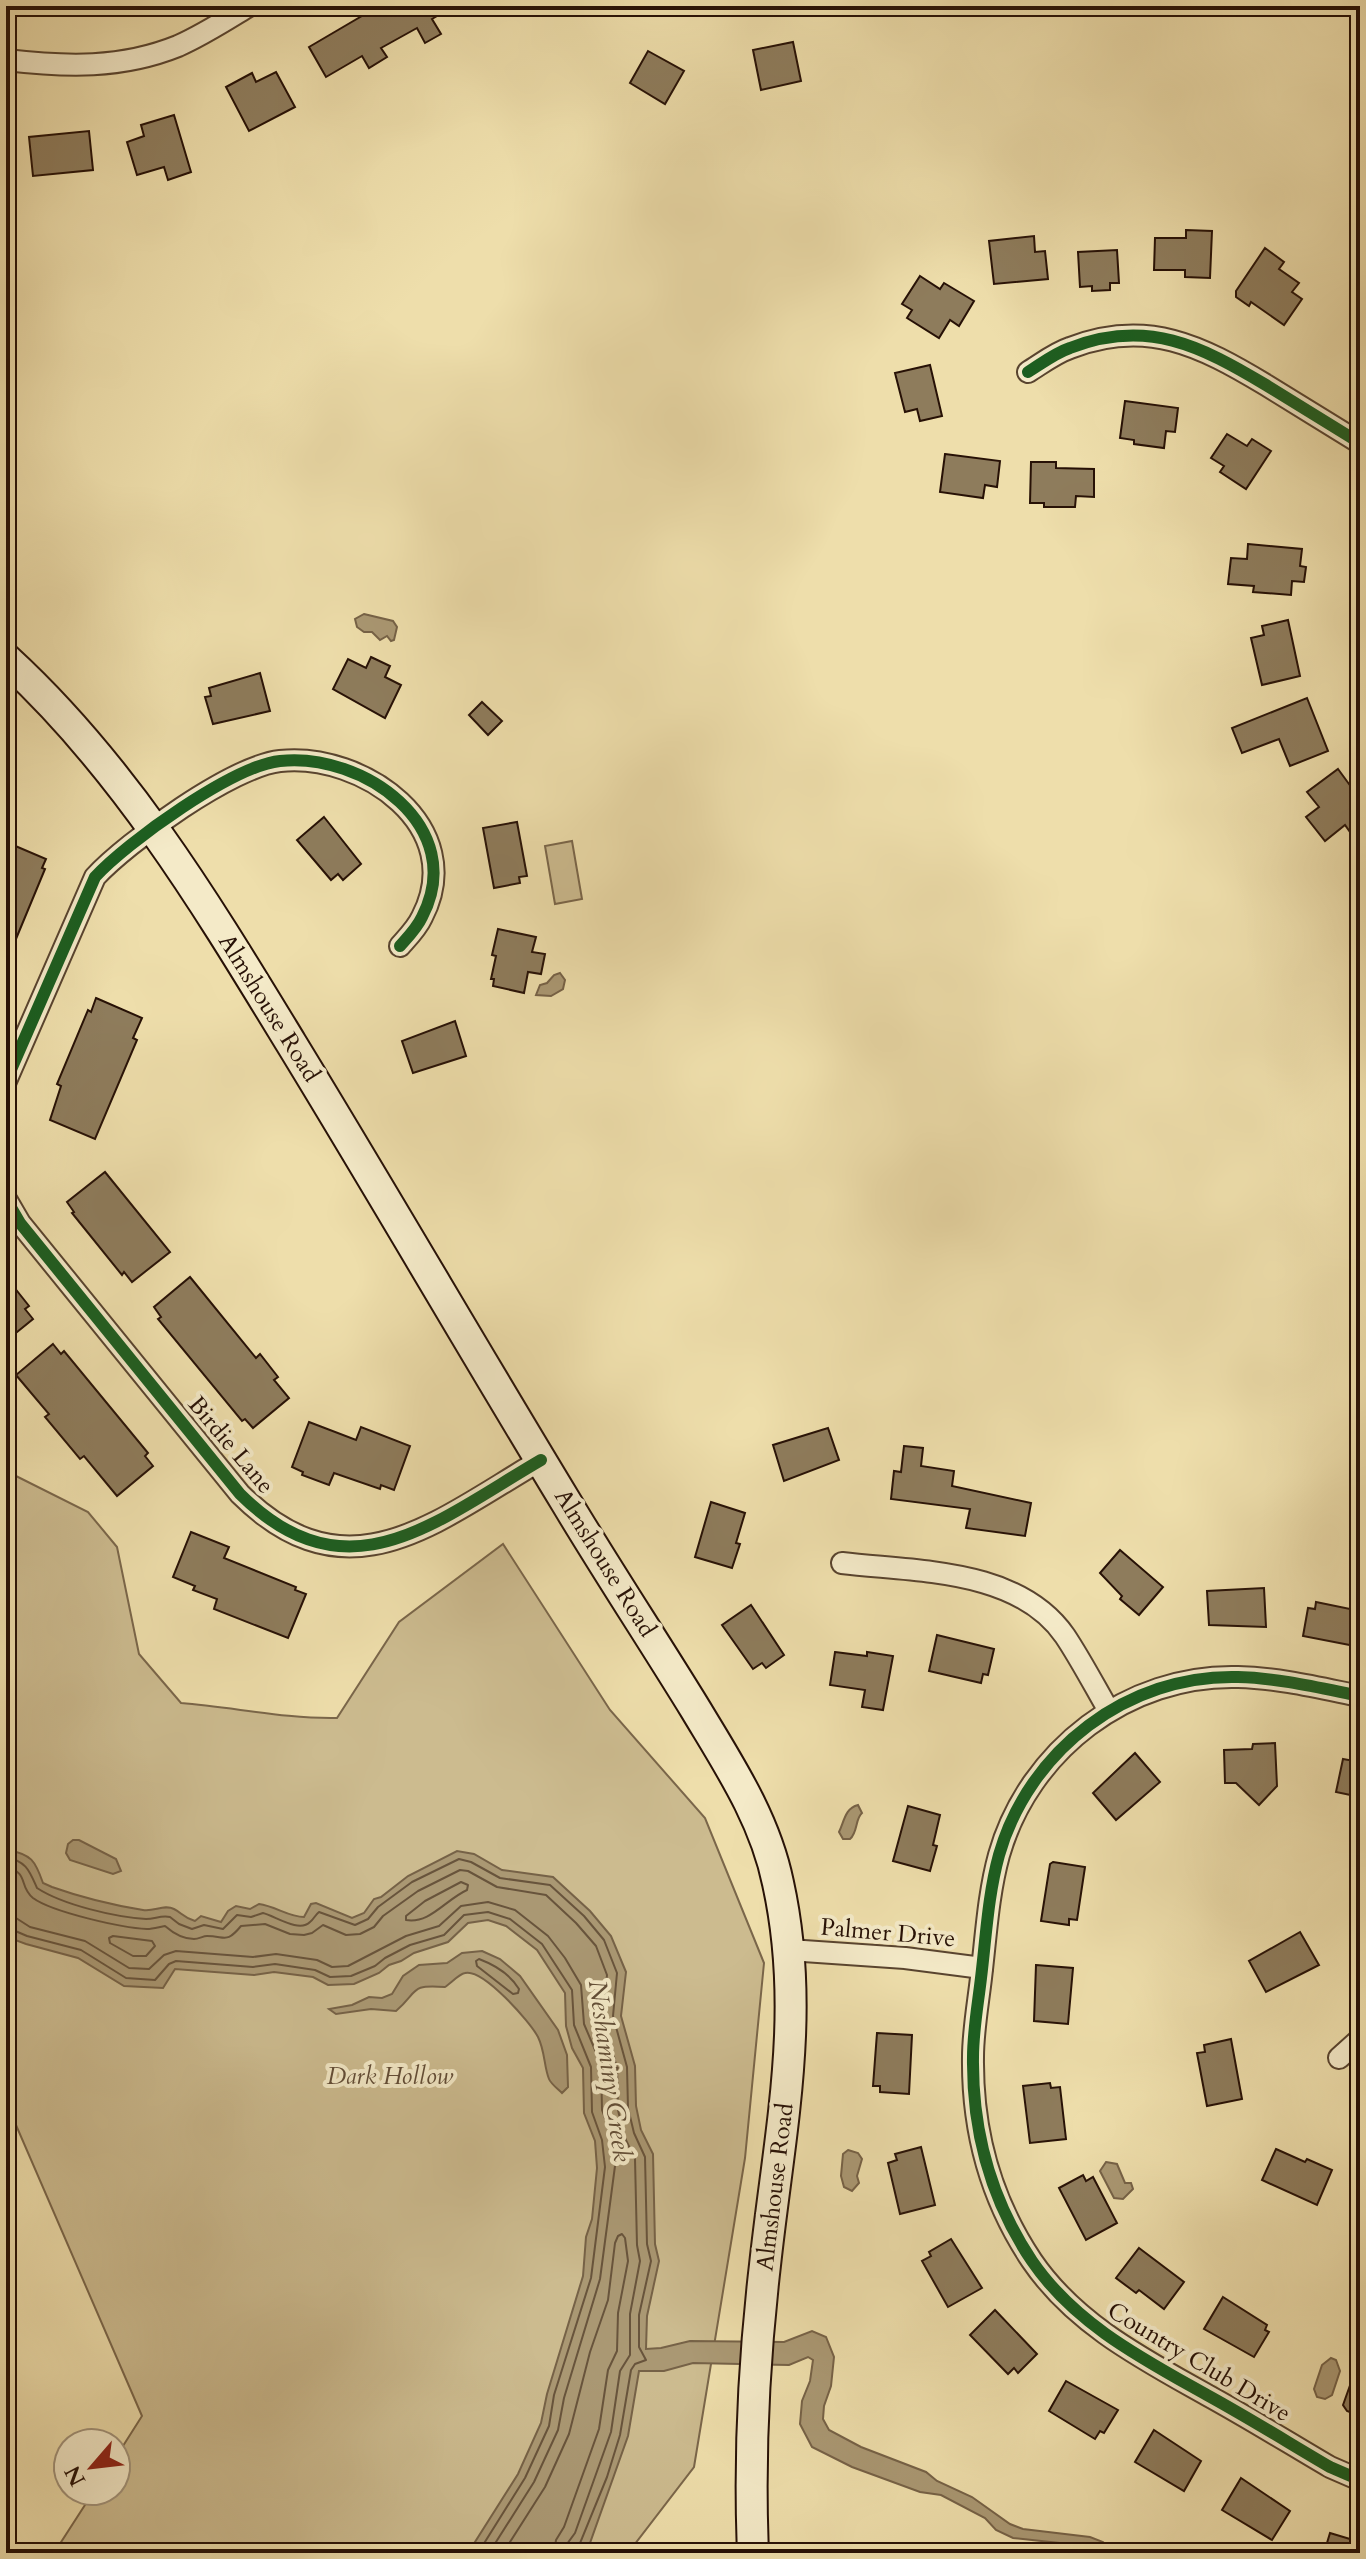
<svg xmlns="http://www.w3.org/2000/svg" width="1366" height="2559" font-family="Cardo,serif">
	<rect width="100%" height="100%" fill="#eedeab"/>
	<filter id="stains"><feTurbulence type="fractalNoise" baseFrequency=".0025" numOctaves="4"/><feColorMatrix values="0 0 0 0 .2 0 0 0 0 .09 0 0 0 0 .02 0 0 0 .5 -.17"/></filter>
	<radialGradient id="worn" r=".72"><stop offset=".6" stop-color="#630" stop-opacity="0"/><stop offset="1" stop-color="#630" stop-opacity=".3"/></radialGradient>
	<g fill="#ccbb8f" stroke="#7a664a" stroke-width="2">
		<path d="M572 841 582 899 555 904 545 846Z"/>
		<path d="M6 1471 88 1512 117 1547 139 1654 181 1703C233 1707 285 1719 337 1718L399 1622 503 1544 610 1710 705 1818 764 1963 745 2158 694 2467 628 2553H54L94 2491H116V2457L142 2416 6 2102Z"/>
	</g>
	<g fill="#aa9873" stroke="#766247" stroke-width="2">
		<path d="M364 614 393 621 397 627 394 640 391 641 387 636 380 640 372 632H364L357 627 355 619Z"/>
		<path d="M560 973 565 980 563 989 551 996 536 995 540 985 547 983 554 975Z"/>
		<path d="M858 1805 862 1813C855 1819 858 1832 850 1839H843L839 1832C844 1822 845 1808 858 1805Z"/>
		<path d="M73 1840H79L116 1859 121 1871 113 1874 70 1860 66 1853 68 1844Z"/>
		<path d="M6 1849C32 1855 35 1860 43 1883L52 1887C83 1898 112 1905 143 1910 154 1912 164 1904 174 1909 182 1913 182 1917 195 1921L201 1916 221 1922 228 1911 236 1906 250 1909 259 1904C275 1906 289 1917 304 1917L311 1904 316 1903 352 1918 364 1913 374 1899 381 1897 408 1876 457 1851 474 1854 502 1870 553 1877 590 1911 611 1936 626 1972 621 2016 635 2066 636 2106 641 2130 653 2154 655 2244 659 2261 647 2316 646 2349 661 2348 690 2341 784 2342 812 2331 826 2337 834 2357 831 2386 824 2406 823 2419 829 2430 861 2447 926 2472 937 2481 972 2497 1010 2524 1023 2529 1090 2537 1103 2542 1114 2553H1102L1088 2546 1013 2538 996 2530 985 2518 941 2495 920 2492 852 2467 812 2447 800 2424 802 2401 810 2381 813 2360 808 2357 789 2365 693 2363 664 2371H639L628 2436 590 2543 582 2553H468L518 2474 541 2423 547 2394 583 2276 586 2237 592 2219 597 2168 595 2141 584 2113 583 2068 572 2048 566 2026 565 1993 537 1950 506 1926 488 1920 468 1923 448 1942 414 1953 401 1961 389 1965 379 1973 354 1984 328 1985 313 1977 274 1972 254 1975 175 1969 163 1988 124 1986 78 1958 26 1944 15 1940 6 1932Z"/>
		<path d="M482 1951 500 1959 520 1976 558 2030 567 2055 568 2087 562 2093C558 2089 551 2084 549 2079 544 2067 545 2051 538 2037 530 2022 483 1968 465 1973 459 1974 451 1983 445 1987 409 1984 419 1991 396 2011L371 2009 336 2014 329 2009 352 2005 369 1997 382 1998 392 1994 403 1976 419 1965 447 1963 462 1953Z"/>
		<path d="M848 2150 858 2153 862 2159 857 2176 859 2183 852 2191 844 2187 841 2176 843 2154Z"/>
		<path d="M1106 2162 1117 2164 1125 2183H1131L1133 2189 1123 2199 1114 2198 1100 2171Z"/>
		<path d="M1331 2358 1336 2360 1340 2371 1332 2395 1325 2399 1317 2397 1314 2389 1322 2365Z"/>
	</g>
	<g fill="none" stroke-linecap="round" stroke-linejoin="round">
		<g stroke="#68543c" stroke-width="2">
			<path d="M6 1857C27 1862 29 1870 37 1888 63 1905 115 1917 146 1919 155 1919 161 1915 170 1917L179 1924 192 1929 204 1925 223 1929 237 1915 251 1917 263 1913C275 1916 299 1933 310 1922 314 1919 315 1915 319 1912L355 1925 368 1919 378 1907 412 1882 459 1859 471 1862 500 1878 550 1885 584 1916 604 1940 617 1973 613 2016 627 2067 628 2108 634 2133 645 2157 647 2244 651 2261 639 2315V2347L646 2360 635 2364 631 2370 620 2435 607 2477 576 2553"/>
			<path d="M6 1867C30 1873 18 1886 33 1898 52 1912 122 1928 147 1929 153 1929 159 1927 165 1926 173 1933 183 1939 194 1939 199 1939 203 1936 207 1936 226 1936 226 1944 241 1926L265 1924 290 1934 304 1935 312 1933 323 1925 346 1935 360 1934 374 1927 383 1916 418 1891 460 1870 468 1871 497 1887 546 1895 576 1923 596 1946 607 1975 603 2017 617 2068 618 2110 624 2136 635 2159 637 2245 640 2261 630 2314V2355L620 2371 611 2432 575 2533 567 2544 566 2553"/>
			<path d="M461 1882 468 1885 467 1890C445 1900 430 1924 406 1920V1916L425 1901Z"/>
			<path d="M6 1917 16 1918 30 1927 85 1941 129 1968 149 1969 164 1955 176 1951 253 1957 276 1954 317 1960 332 1967 348 1966 406 1936 439 1926 461 1906 488 1902 515 1910 548 1936 565 1958 581 1985 584 2024 601 2064 602 2110 612 2137 615 2166 600 2279 564 2398 558 2430 534 2482 489 2553"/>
			<path d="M6 1927 27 1936 81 1950 126 1978 155 1980 169 1964 176 1961 253 1967 275 1964 315 1970 330 1977 351 1976 375 1966 385 1958 410 1945 444 1935 464 1915 488 1912 510 1919 542 1944 572 1990 574 2025 591 2067 592 2112 602 2140 605 2167 591 2278 554 2395 549 2426 525 2478 478 2553"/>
			<path d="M113 1936 152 1941 155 1946 146 1956H133L110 1943 109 1938Z"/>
			<path d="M479 1959C495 1965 510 1974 519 1989L518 1993 513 1994 477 1966 476 1961Z"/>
			<path d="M503 2553 545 2487 569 2434 590 2352 608 2300 615 2243 618 2236 622 2234 625 2238 628 2261 618 2313 617 2351 608 2370 599 2429 564 2527 556 2540 554 2553"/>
		</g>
	</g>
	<g fill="#8e7c5c" stroke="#271106" stroke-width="2">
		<path d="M379 6H454L432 19 441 34 425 43 417 28 381 48 387 57 369 68 362 56 326 77 309 47Z"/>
		<path d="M793 42 801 81 761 90 753 50Z"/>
		<path d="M648 51 684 71 665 104 630 83Z"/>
		<path d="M276 72 295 107 249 131 226 87 252 73 256 82Z"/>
		<path d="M174 115 191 172 168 180 164 167 137 175 127 142 144 136 141 125Z"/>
		<path d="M89 131 93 170 33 176 29 137Z"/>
		<path d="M1186 230 1212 231 1210 278 1185 277V270H1154L1155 238H1186Z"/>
		<path d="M1034 236 1035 252 1045 251 1048 279 994 284 989 241Z"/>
		<path d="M1265 248 1284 262 1279 269 1299 283 1292 292 1302 299 1284 325 1251 302 1249 306 1236 297V291Z"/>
		<path d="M1117 250 1119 283H1110V290L1092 291V286L1080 287 1078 252Z"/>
		<path d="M920 276 940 289 944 283 974 301 959 326 950 320 939 338 907 318 912 310 902 304Z"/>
		<path d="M930 365 942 416 920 421 917 409 905 412 895 373Z"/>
		<path d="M1125 401 1178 408 1175 432 1166 431 1164 448 1134 444V440L1120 438Z"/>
		<path d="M1227 434 1247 446 1252 439 1271 451 1246 489 1220 472 1224 466 1211 458Z"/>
		<path d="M945 454 1000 461 997 487 985 485 983 498 940 492Z"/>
		<path d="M1031 462H1056V468L1094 469V497L1076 496 1075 507H1044V503H1030Z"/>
		<path d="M1248 544 1302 549 1300 566 1306 567 1304 582 1292 581 1291 595 1253 592 1254 586 1228 584 1231 558 1247 559Z"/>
		<path d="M1288 620 1300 676 1262 685 1251 638 1264 635 1262 626Z"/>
		<path d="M371 657 390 666 385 677 401 685 385 718 333 689 348 659 366 668Z"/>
		<path d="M260 673 270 711 213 724 205 697 211 696 209 688Z"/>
		<path d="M1307 698 1328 751 1290 766 1279 739 1242 753 1232 728Z"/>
		<path d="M482 702 502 721 488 735 469 715Z"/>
		<path d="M1338 769 1360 799V824L1350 832 1345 825 1325 841 1306 817 1319 807 1307 792Z"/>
		<path d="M324 817 361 864 343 880 338 874 331 880 297 840Z"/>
		<path d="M517 822 527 876 519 877 520 883 494 888 483 828Z"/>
		<path d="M6 842 46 859 42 868 45 869 6 963Z"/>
		<path d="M498 929 536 937 532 952 545 954 541 974 528 972 524 993 493 986 494 979H491L496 956 492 955Z"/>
		<path d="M96 998 142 1018 133 1038 137 1040 95 1139 50 1120 61 1086 57 1084 88 1010 91 1012Z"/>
		<path d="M455 1021 466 1056 413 1073 402 1041Z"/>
		<path d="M105 1172 170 1252 132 1282 124 1272 122 1275 72 1213 74 1212 67 1202Z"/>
		<path d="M6 1277 29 1306 25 1309 33 1319 6 1341Z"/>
		<path d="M190 1277 256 1358 260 1354 278 1377 274 1380 289 1398 253 1428 245 1419 242 1421 158 1319 161 1317 154 1307Z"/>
		<path d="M53 1344 61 1354 64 1351 148 1453 145 1456 153 1466 117 1496 84 1456 80 1459 45 1417 49 1414 16 1375Z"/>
		<path d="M309 1422 356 1440 361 1427 410 1446 394 1490 381 1485 380 1489 334 1473 329 1485 302 1475 303 1472 292 1467Z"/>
		<path d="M828 1428 839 1460 784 1481 773 1445Z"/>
		<path d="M904 1446 923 1448 921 1466 954 1471 952 1486 1031 1503 1025 1536 966 1528 970 1509 891 1499 894 1471 901 1472Z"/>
		<path d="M711 1502 745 1513 736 1543 740 1544 732 1568 695 1557Z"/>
		<path d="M191 1532 229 1547 224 1558 296 1587 295 1590 306 1594 288 1638 214 1609 217 1599 193 1590 195 1586 173 1577Z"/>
		<path d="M1120 1550 1163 1587 1139 1615 1120 1599 1122 1596 1100 1573Z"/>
		<path d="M1264 1588 1266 1627 1209 1625 1207 1591Z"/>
		<path d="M1316 1602 1360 1611V1647L1303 1636 1308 1608 1315 1609Z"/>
		<path d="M751 1605 784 1655 766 1668 762 1663 753 1669 722 1625Z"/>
		<path d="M937 1635 994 1649 988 1675 983 1674 981 1683 929 1671Z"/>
		<path d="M835 1652 867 1656V1652L893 1656 883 1710 862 1707 865 1690 830 1685Z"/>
		<path d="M1275 1743 1277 1786 1259 1805 1236 1783H1225L1224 1750 1252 1749 1253 1744Z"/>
		<path d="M1135 1753 1160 1782 1116 1820 1093 1793Z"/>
		<path d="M1343 1759 1360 1762V1797L1336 1792Z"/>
		<path d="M908 1806 940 1815 933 1845 937 1846 930 1871 893 1861Z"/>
		<path d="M1053 1862 1085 1867 1077 1920 1069 1919V1925L1041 1921 1050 1864Z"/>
		<path d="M1300 1932 1319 1965 1266 1992 1249 1961Z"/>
		<path d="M1036 1965 1073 1968 1068 2024 1034 2021Z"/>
		<path d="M877 2033 912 2035 909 2094 880 2092V2086H873Z"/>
		<path d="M1231 2039 1242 2099 1207 2106 1197 2053 1205 2052 1204 2045Z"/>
		<path d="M1050 2083 1051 2088 1060 2087 1066 2139 1030 2143 1023 2086Z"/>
		<path d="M921 2147 935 2205 900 2214 888 2163 897 2160 895 2154Z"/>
		<path d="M1276 2149 1305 2162 1307 2159 1332 2170 1317 2205 1262 2180Z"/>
		<path d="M1083 2175 1086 2181 1093 2177 1117 2223 1086 2240 1059 2188Z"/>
		<path d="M951 2239 982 2288 948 2307 922 2261 931 2256 929 2252Z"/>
		<path d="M1139 2248 1184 2282 1164 2309 1139 2290 1136 2293 1116 2278Z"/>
		<path d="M1223 2297 1267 2325 1265 2330 1269 2332 1254 2357 1204 2329Z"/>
		<path d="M995 2310 1037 2354 1018 2373 1014 2368 1008 2374 970 2335Z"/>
		<path d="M1358 2363H1360V2416L1347 2411 1343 2405Z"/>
		<path d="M1066 2381 1118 2410 1104 2433 1100 2431 1095 2439 1049 2411Z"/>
		<path d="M1154 2430 1201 2461 1184 2491 1135 2462Z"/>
		<path d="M1241 2478 1290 2511 1272 2540 1222 2510Z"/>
		<path d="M1330 2533 1360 2542V2553H1324Z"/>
	</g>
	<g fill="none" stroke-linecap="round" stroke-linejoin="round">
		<g stroke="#59442f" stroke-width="24">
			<g id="minor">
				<path d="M6 60C66 67 121 69 178 46 203 35 226 20 249 6"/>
				<path d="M1028 372C1041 364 1055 353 1070 348 1147 318 1201 346 1266 385 1297 404 1329 424 1360 443"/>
				<path d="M6 1081 95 877C127 842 233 766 280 761 363 752 469 827 422 917 417 928 408 937 400 946"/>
				<path d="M6 1199 20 1223 240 1494C348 1601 436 1521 541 1460"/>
				<path d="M842 1563C916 1572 1018 1568 1065 1636 1081 1660 1095 1687 1109 1711"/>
				<path d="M1360 1696C1320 1688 1279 1678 1238 1677 1128 1674 1029 1750 999 1855 988 1895 986 1937 981 1978 978 2004 973 2031 973 2057 972 2131 991 2200 1032 2261 1075 2324 1143 2359 1207 2395 1249 2418 1289 2443 1330 2467L1360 2480"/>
				<path d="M789 1950 905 1958 982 1968"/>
				<path d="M1339 2058 1360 2039"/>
			</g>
		</g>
		<g stroke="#271106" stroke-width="34">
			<path id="secondary" d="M6 659C125 768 208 907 291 1043 384 1195 473 1349 566 1502 608 1572 653 1640 696 1710 729 1765 765 1819 778 1883 807 2014 779 2135 765 2265 754 2360 749 2458 753 2553"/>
		</g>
		<use href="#minor" stroke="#f4eac8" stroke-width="20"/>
		<use href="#secondary" stroke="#f4eac8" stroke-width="30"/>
		<g stroke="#f4eac8" stroke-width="17">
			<g id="cycleway">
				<path d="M1028 372C1041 364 1055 353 1070 348 1147 318 1201 346 1266 385 1297 404 1329 424 1360 443"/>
				<path d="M6 1081 95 877C127 842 233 766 280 761 363 752 469 827 422 917 417 928 408 937 400 946"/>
				<path d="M6 1199 20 1223 240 1494C348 1601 436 1521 541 1460"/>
				<path d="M1360 1696C1320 1688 1279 1678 1238 1677 1128 1674 1029 1750 999 1855 988 1895 986 1937 981 1978 978 2004 973 2031 973 2057 972 2131 991 2200 1032 2261 1075 2324 1143 2359 1207 2395 1249 2418 1289 2443 1330 2467L1360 2480"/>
			</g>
		</g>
		<use href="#cycleway" stroke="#1b5e20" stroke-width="12"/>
	</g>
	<g text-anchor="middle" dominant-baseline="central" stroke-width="8" stroke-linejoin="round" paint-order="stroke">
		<g font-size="24" fill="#271106" stroke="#f4eac8">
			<text transform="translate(269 1008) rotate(58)">Almshouse Road</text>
			<text transform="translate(231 1445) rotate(50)">Birdie Lane</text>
			<text transform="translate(605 1563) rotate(58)">Almshouse Road</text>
			<text transform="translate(888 1933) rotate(5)">Palmer Drive</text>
			<text transform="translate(775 2187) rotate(-83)">Almshouse Road</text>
			<text transform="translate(1199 2362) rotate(31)">Country Club Drive</text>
		</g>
		<g font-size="24" font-style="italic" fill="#614c36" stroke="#f4eac8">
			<text x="390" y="2076">Dark Hollow</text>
		</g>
		<g font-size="26" font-style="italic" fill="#624e37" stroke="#f4eac8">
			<text transform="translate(610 2071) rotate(82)">Neshaminy Creek</text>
		</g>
	</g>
	<rect width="1366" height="2559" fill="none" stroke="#eedeab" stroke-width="32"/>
	<rect x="8" y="8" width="1350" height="2543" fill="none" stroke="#271106" stroke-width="4"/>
	<rect x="16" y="16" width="1334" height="2527" fill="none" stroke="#271106" stroke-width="2"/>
	<g transform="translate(92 2467) rotate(242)"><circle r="38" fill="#f4eac8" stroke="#a2937a" stroke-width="2"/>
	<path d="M0-6L14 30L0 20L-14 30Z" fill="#8f2418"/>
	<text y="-12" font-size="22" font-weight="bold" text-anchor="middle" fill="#271106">N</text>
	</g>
	<rect width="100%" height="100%" filter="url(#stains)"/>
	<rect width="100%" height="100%" fill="url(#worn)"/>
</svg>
